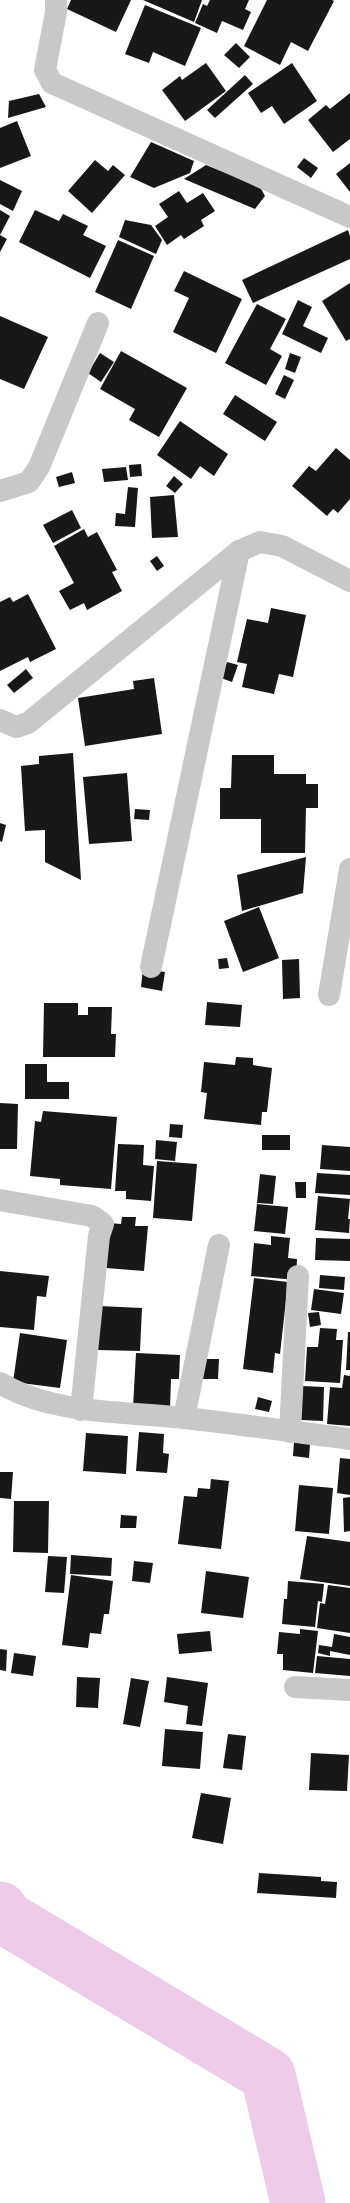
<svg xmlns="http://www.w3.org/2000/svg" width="350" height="2203" font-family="'Work Sans',sans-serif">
	<rect width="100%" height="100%" fill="#fff"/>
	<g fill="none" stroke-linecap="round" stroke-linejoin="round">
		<path stroke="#eecbe9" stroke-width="55" d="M0 1909 6 1918 268 2075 298 2203"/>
	</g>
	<g fill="#181818">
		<path d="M71 0H131L116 32 67 9Z"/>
		<path d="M143 0H202L194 22Z"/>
		<path d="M210 0H249L245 9 251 12 243 30 222 21 217 33 195 23 203 4 207 6Z"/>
		<path d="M267 0H332L334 1 308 51 291 42 280 65 244 46Z"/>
		<path d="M145 5 201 28 185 66 153 52 149 63 125 54Z"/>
		<path d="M236 43 250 57 239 68 224 55Z"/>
		<path d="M206 63 226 91 185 121 162 90 180 76 182 80Z"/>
		<path d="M292 63 317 101 284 124 272 106 261 113 248 93Z"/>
		<path d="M245 75 253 84 215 118 207 110Z"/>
		<path d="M350 93V139L333 152 308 120 326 105 330 109Z"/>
		<path d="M39 94 46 107 8 118 9 101Z"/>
		<path d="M17 121 31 156 0 168V128Z"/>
		<path d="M151 142 194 161 190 173 154 188 130 177Z"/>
		<path d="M304 158 318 168 311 178 297 167Z"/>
		<path d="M95 160 108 171 113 165 125 175 92 213 68 191Z"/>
		<path d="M350 163V192L336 174Z"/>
		<path d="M206 165 260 187 265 196 255 209 184 179Z"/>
		<path d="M0 180 22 191 13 211 0 204Z"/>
		<path d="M179 191 187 203 203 193 215 211 201 220 204 226 184 239 181 235 167 245 155 226 168 217 159 204Z"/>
		<path d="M0 210 10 216 0 235Z"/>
		<path d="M35 210 59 221 63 214 88 226 83 235 106 246 90 278 19 242Z"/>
		<path d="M125 220 151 225 162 240 156 254 119 237Z"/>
		<path d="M348 230 350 236V259L253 303 242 280Z"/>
		<path d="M0 235 7 239 0 252Z"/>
		<path d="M118 240 154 256 131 309 95 292Z"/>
		<path d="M184 271 242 299 216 353 173 332 189 298 174 291Z"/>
		<path d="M350 283V339L346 341 322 301Z"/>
		<path d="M298 300 312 307 303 326 328 338 321 353 282 334Z"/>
		<path d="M257 304 286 319 270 349 282 356 266 385 225 363Z"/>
		<path d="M0 316 48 337 24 389 0 379Z"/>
		<path d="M121 351 187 388 159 437 129 420 135 409 100 389Z"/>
		<path d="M100 353 114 362 101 382 88 373Z"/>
		<path d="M290 353 301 357 295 373 285 369Z"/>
		<path d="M284 375 294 380 285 399 275 394Z"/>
		<path d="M235 395 277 422 265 441 223 414Z"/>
		<path d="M180 421 228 454 214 476 200 466 191 479 157 455Z"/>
		<path d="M336 448 350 460V499L338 513 333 509 327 516 292 486 309 466 316 471Z"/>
		<path d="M141 464 142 476 130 477 129 465Z"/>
		<path d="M126 467 128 480 104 482 102 469Z"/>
		<path d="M72 472 75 483 59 487 56 477Z"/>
		<path d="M174 476 183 484 175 493 166 486Z"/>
		<path d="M128 487 138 488 135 527 115 526 116 513 125 514Z"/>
		<path d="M174 495 178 537 152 538 150 497Z"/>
		<path d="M72 510 81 528 53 543 43 525Z"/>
		<path d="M84 529 88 537 97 532 117 570 112 572 122 591 87 610 84 603 70 610 59 591 74 583 54 546Z"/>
		<path d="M157 556 164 566 157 571 150 561Z"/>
		<path d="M28 594 56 649 30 662 28 657 0 671V602L10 597 13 602Z"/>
		<path d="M271 608 306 615 293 677 279 674 274 694 242 687 247 664 237 662 247 619 268 623Z"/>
		<path d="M227 662 238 665 232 682 221 678Z"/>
		<path d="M26 669 33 678 14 693 7 685Z"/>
		<path d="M154 678 162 734 85 746 78 698 134 689 133 681Z"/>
		<path d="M73 753 81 880 45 862V830L25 831 21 766 39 764V756Z"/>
		<path d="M232 755H274V774H306V784H318V808H306L305 853H261V819H220V788H231Z"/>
		<path d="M127 773 132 841 89 844 83 777Z"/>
		<path d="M135 809 150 810 149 820 134 819Z"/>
		<path d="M0 823 6 825 2 842 0 841Z"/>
		<path d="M306 857 303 893 242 911 237 875Z"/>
		<path d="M259 907 279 958 243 972 224 921Z"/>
		<path d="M227 958 229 968 219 969 218 959Z"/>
		<path d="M299 959 300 998 283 999 282 960Z"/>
		<path d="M143 969 165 972 162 991 141 987Z"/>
		<path d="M207 1002 242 1005 240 1027 205 1025Z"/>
		<path d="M44 1003H78V1015H88V1007H112L111 1034H116L115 1057H43Z"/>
		<path d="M236 1057 253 1058V1065L272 1068 267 1112H262L261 1125 204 1119 207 1093 201 1092 204 1062 235 1065Z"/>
		<path d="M25 1064H47V1082H69V1099H25Z"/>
		<path d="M0 1103 18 1104 17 1149H0Z"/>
		<path d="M43 1111 117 1117 111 1189 60 1185V1179L30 1176 35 1121 41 1122Z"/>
		<path d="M170 1124 183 1125 182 1138 169 1137Z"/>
		<rect x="262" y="1135" width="28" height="15"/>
		<path d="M156 1140 177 1142 175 1161 155 1159Z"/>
		<path d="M118 1144 144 1145 143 1165 154 1166 151 1201 126 1199V1191H115Z"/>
		<path d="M322 1145 350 1147V1171L320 1169Z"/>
		<path d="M157 1161 197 1164 192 1221 153 1218Z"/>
		<path d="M317 1173 350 1175V1195L315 1193Z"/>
		<path d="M260 1174 276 1176 273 1204 257 1203Z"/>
		<path d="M295 1182H306V1198H296Z"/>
		<path d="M318 1196 350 1199 348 1219H350L349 1233 315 1230Z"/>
		<path d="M257 1204 288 1207 285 1234 254 1231Z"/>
		<path d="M122 1217H136L135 1226H148L144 1271 106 1268 109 1223 121 1224Z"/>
		<path d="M271 1236 290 1238 288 1258 297 1259 296 1280 251 1276 254 1243 271 1245Z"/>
		<path d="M316 1238 350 1239V1261L315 1260Z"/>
		<path d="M0 1271 49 1276 46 1297 37 1296 34 1330 0 1327Z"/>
		<path d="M320 1275 345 1277 344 1290 319 1288Z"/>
		<path d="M254 1278 288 1282 280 1354 275 1353 273 1373 243 1369Z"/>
		<path d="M314 1289 344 1293 341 1314 311 1310Z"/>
		<path d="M99 1306 142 1308 140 1351 97 1350Z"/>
		<path d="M319 1312 321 1325 310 1327 308 1313Z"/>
		<path d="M320 1328 337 1329 336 1340H343L340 1383 305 1381 307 1347H318Z"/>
		<path d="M348 1332H350V1370H346Z"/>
		<path d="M20 1333 67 1340 60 1388 13 1382Z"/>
		<path d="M136 1353 180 1355 179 1379H171L170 1408 133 1407Z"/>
		<path d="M199 1359H219L218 1379H198Z"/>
		<path d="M344 1375 350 1376V1426L327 1424 330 1387 342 1388Z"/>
		<path d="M302 1386 324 1387 323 1421 301 1420Z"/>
		<path d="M258 1397 272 1401 269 1412 255 1409Z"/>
		<path d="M139 1432 164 1434 163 1453 169 1454 167 1473 136 1471Z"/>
		<path d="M86 1433 128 1436 126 1474 83 1471Z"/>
		<path d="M294 1442 310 1444 309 1458 293 1456Z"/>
		<path d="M340 1458 350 1459V1495L337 1493Z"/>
		<path d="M0 1472H13L11 1499 0 1498Z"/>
		<path d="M211 1479 229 1481 221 1549 178 1544 184 1496 197 1497 198 1488 210 1489Z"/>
		<path d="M299 1485 333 1488 329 1534 295 1531Z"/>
		<path d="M350 1497V1531L344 1532 343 1498Z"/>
		<path d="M14 1501H49L48 1553 13 1552Z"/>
		<path d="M121 1515 137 1516 136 1528H120Z"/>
		<path d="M307 1536 350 1542V1586L300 1579Z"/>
		<path d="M71 1555 112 1558 111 1576 70 1574Z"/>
		<path d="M48 1556 67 1557 64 1593 45 1592Z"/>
		<path d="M134 1561 153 1563 150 1583 132 1581Z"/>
		<path d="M206 1571 249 1577 243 1618 201 1613Z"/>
		<path d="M71 1575 113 1581 109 1614H104L101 1634 90 1633 88 1648 62 1645Z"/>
		<path d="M288 1581 324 1584 322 1602 318 1601 315 1627 282 1624 284 1599H287Z"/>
		<path d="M328 1585 350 1588V1633L317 1628 320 1603 325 1604Z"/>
		<path d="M300 1629 318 1631 313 1673 283 1670V1654H277L279 1632 300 1634Z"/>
		<path d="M210 1631 212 1651 179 1654 177 1634Z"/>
		<path d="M334 1634 350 1637V1655L330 1651V1656L318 1653 319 1645 332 1647Z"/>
		<path d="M0 1649 7 1650 6 1671 0 1670Z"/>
		<path d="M14 1653 36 1656 33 1676 11 1673Z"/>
		<path d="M317 1656 350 1659V1676L315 1673Z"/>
		<path d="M77 1677 100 1678 98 1708 76 1707Z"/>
		<path d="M167 1677 208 1683 202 1726 186 1724 188 1706 164 1702Z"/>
		<path d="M131 1678 149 1681 140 1727 123 1724Z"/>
		<path d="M165 1729 203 1732 200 1769 162 1766Z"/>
		<path d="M228 1734 246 1736 242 1770 223 1768Z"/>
		<path d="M311 1753 349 1755 347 1791 309 1790Z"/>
		<path d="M201 1793 231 1798 223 1844 192 1838Z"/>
		<path d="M259 1873 321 1877V1881L337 1882 336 1898 257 1893Z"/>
	</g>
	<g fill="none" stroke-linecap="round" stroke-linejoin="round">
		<g stroke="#c8c8c8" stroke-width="22">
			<path d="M56 0V12L45 70 52 83 350 217"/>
			<path d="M0 491 29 482 39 467 98 323"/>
			<path d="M0 720 16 727 28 723 239 551 260 542 282 546 350 581"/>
			<path d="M151 967 239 551"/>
			<path d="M329 995 350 869"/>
			<path d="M0 1200 92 1216 103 1224 99 1236 81 1410"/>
			<path d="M0 1383C53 1415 124 1411 184 1418 239 1424 295 1432 350 1439"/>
			<path d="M184 1418 219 1245"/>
			<path d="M290 1432 298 1276"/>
			<path d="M295 1687 350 1690"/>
		</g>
	</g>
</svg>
